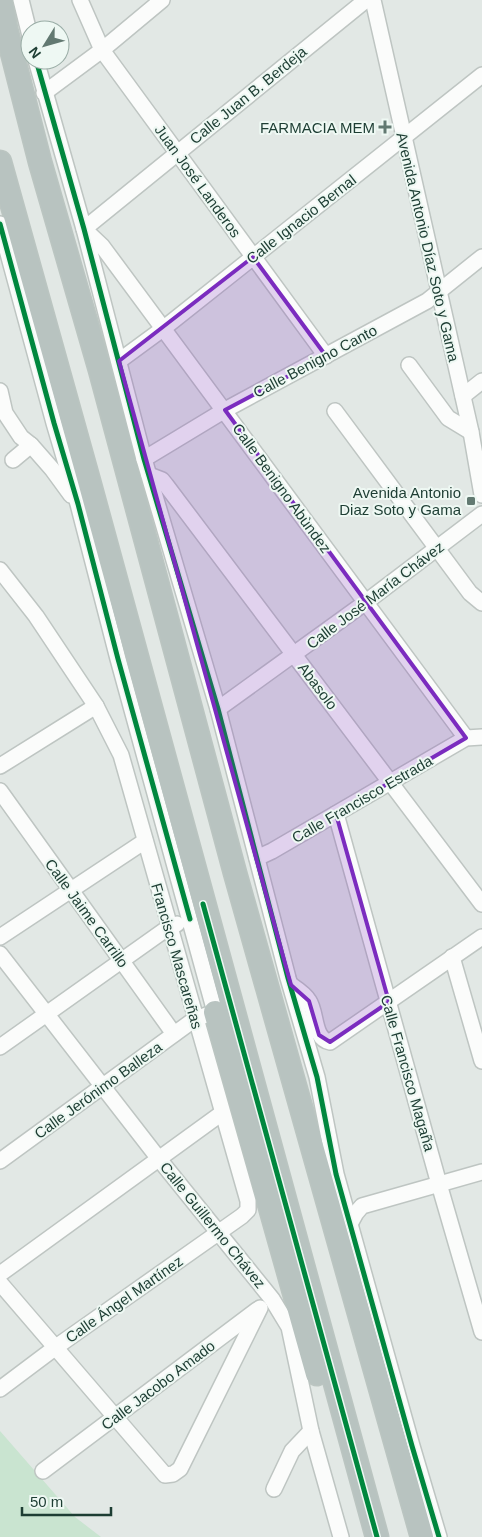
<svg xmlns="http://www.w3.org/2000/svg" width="482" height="1537" font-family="Helvetica,sans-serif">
	<rect width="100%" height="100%" fill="#e2e8e5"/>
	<path fill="#c9e4d0" d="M0 1431 75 1517 101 1537H0Z"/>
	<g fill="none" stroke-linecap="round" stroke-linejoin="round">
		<g stroke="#bec5c2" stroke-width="18">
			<g id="minor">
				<path d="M21 0 30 36"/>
				<path d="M80 0 102 50 326 356"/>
				<path d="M366 0 84 229 102 246 466 738"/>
				<path d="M373 0 471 432 482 495"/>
				<path d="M36 60 84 229 144 459 218 709 288 978 317 1077 336 1174 412 1446 439 1537"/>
				<path d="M44 93 102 50 162 0"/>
				<path d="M0 224 54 423 78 504 118 659 215 1012 195 1019 0 1161"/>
				<path d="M119 361 164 328 482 75"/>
				<path d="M409 365 448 418 471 432"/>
				<path d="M0 391 5 413 21 437 31 445 52 469 71 495"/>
				<path d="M463 396 482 381"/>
				<path d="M335 411 470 593 482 603"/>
				<path d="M144 459 225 410 427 301 482 257"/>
				<path d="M13 460 31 445"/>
				<path d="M149 475 162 480 166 485 482 904"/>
				<path d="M0 570 36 616 96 706 121 755 248 1201V1210L242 1216 56 1347 0 1389"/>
				<path d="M218 709 366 602 482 514"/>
				<path d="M0 766 96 706"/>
				<path d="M0 791 174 1034"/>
				<path d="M336 814 439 1184 482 1332"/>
				<path d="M257 858 272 851 466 738 482 737"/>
				<path d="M0 937 145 841"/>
				<path d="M0 954 159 1159 272 1299 289 1327 311 1431 341 1537"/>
				<path d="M452 957 482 1061"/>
				<path d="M291 985C297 989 305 994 309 1001 317 1013 313 1039 330 1042L482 937"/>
				<path d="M0 1047 169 927 177 924"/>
				<path d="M350 1224 356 1213 362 1206 482 1172"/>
				<path d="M0 1274 222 1113"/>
				<path d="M0 1283 165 1475 173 1474 180 1469 260 1308"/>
				<path d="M43 1471 257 1310"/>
				<path d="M274 1489 292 1451 311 1431"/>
			</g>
		</g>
		<g stroke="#bbc5c1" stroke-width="25">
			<g id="highway">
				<path d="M1 0 6 29 40 162 100 370 235 873 422 1537"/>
				<path d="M0 162 89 481 377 1537"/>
				<path d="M215 1012 317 1374"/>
			</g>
		</g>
		<use href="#minor" stroke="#fbfcfb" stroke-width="15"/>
		<use href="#highway" stroke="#b8c3c0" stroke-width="22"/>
		<g stroke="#eef8f3" stroke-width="8">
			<g id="cycleway">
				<path d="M36 60 84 229 144 459 218 709 288 978 317 1077 336 1174 412 1446 439 1537"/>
				<path d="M0 224 54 423 78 504 118 659 190 919"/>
				<path d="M203 904 377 1537"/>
			</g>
		</g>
		<use href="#cycleway" stroke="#00873e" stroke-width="5"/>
	</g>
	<path fill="#7b2cbf" fill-opacity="0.2" stroke="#7b2cbf" stroke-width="4" stroke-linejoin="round" d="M253 257 326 356 225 410 466 738 336 814 389 1002 330 1042 319 1035 309 1001 291 985 119 361Z"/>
	<g fill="#627971" stroke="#eef8f3" stroke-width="2">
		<path d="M382.5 119.5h5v5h5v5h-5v5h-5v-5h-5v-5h5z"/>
		<rect x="466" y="496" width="10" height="10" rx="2.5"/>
	</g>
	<g text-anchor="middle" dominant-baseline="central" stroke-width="4" stroke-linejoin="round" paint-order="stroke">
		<g font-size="15" fill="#1d3d33" stroke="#eef8f3">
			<text transform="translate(248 95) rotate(-39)">Calle Juan B. Berdeja</text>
			<text transform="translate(198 181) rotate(54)">Juan José Landeros</text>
			<text transform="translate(301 219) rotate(-38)">Calle Ignacio Bernal</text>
			<text transform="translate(428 247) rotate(77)">Avenida Antonio Díaz Soto y Gama</text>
			<text transform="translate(315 361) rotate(-28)">Calle Benigno Canto</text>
			<text transform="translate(282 488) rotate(54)">Calle Benigno Abùndez</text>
			<text transform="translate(375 595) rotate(-37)">Calle José María Chávez</text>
			<text transform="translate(318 686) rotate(53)">Abasolo</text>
			<text transform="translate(362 799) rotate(-30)">Calle Francisco Estrada</text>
			<text transform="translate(87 913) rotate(54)">Calle Jaime Carrillo</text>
			<text transform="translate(177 956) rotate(74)">Francisco Mascareñas</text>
			<text transform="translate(408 1073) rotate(74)">Calle Francisco Magaña</text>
			<text transform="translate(98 1090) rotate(-36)">Calle Jerónimo Balleza</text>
			<text transform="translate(213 1225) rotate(51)">Calle Guillermo Chávez</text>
			<text transform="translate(124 1299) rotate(-35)">Calle Ángel Martínez</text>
			<text transform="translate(158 1385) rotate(-37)">Calle Jacobo Amado</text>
		</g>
		<g font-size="15" fill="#1d3d33" stroke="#eef8f3" text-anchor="end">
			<text x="375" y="127">FARMACIA MEM</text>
			<text x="461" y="492">Avenida Antonio<tspan x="461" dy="17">Diaz Soto y Gama</tspan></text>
		</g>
	</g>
	<g transform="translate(45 45) rotate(233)"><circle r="24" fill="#eef8f3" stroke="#9aada6"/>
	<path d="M0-4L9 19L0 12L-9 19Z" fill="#627971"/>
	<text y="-8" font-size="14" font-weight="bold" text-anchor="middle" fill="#1d3d33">N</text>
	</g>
	<path d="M22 1507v8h89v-8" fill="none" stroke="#1d3d33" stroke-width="2.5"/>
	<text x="30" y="1507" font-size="15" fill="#1d3d33" stroke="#eef8f3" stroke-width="4" paint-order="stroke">50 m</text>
</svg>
